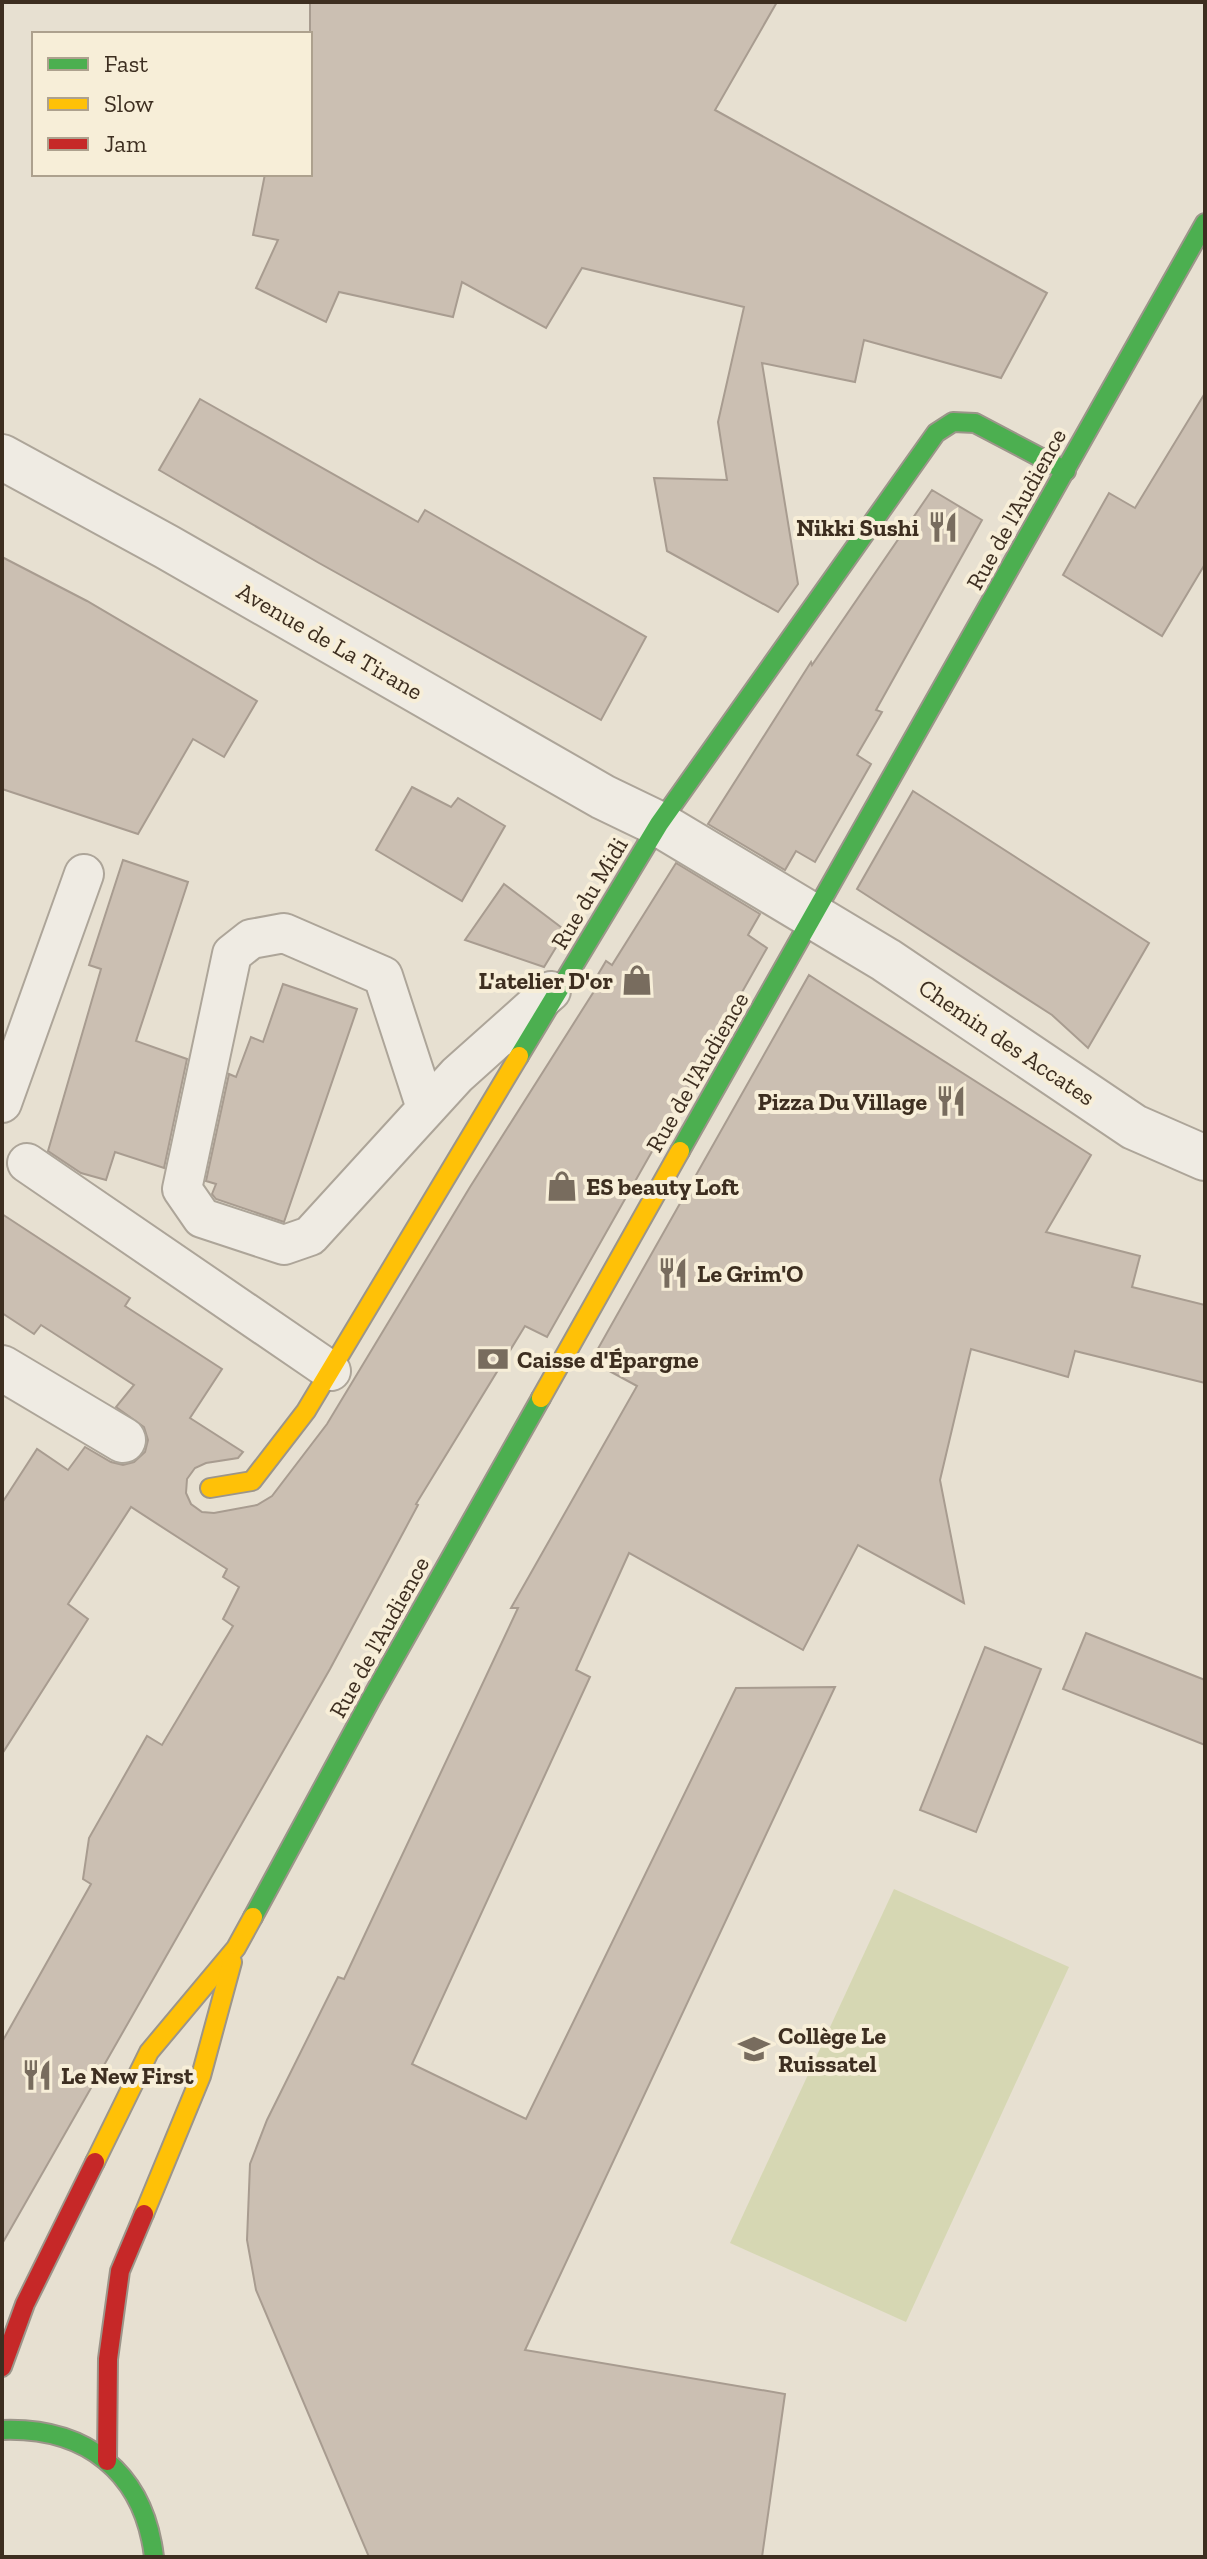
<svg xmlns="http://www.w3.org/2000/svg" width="1207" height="2559" font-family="'Zilla Slab',serif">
<rect width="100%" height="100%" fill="#e7e0d1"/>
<polygon fill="#d6d7b3" points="894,1889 1069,1967 906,2322 730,2243"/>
<g fill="#cbbfb2" stroke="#a89c90" stroke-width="2">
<polygon points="310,2 777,2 715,110 1047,293 1001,378 864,340 855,382 762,363 798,584 778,612 667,551 654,478 727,480 718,422 744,307 582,268 546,328 462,282 453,317 339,292 326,322 256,288 278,240 253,235 265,174 310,174"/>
<polygon points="1205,393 1205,564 1162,636 1063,575 1109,493 1135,508"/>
<polygon points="200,399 418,522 425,510 646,637 601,720 319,563 159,470"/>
<polygon points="932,490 982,520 876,710 882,712 857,755 871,764 815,862 796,851 785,870 708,824 811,662 812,665"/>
<polygon points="2,557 87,601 257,701 224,757 193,739 138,834 2,789"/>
<polygon points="412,787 451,807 458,798 505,826 462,901 376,850"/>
<polygon points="913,791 1149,943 1088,1048 1052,1015 857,889"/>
<polygon points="123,860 188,882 136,1041 187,1059 164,1168 115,1152 106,1180 81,1173 48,1151 101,969 89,965"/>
<polygon points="676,863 760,914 748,935 767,948 547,1337 525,1326 416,1504 418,1505 330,1669 2,2244 2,2042 91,1884 83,1879 89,1838 147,1736 162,1745 233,1626 223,1619 239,1587 223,1577 227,1569 131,1507 68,1604 88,1619 2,1754 2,1503 37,1449 68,1470 85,1447 111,1462 123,1465 134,1462 145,1452 148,1440 144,1427 116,1407 134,1385 41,1325 34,1334 2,1313 2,1214 130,1298 125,1306 222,1369 190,1418 243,1452 238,1458 206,1463 195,1468 187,1479 186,1493 191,1504 202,1512 214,1513 257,1505 272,1496 327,1424 470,1187 598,985 593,983 606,961 612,965"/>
<polygon points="504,884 566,931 544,967 465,940"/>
<polygon points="809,975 1091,1155 1046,1232 1140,1256 1132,1287 1205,1305 1205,1383 1075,1351 1068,1377 971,1349 940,1480 964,1603 858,1545 803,1650 629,1553 576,1670 590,1677 412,2064 526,2119 736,1688 835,1687 525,2350 785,2394 762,2557 369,2557 256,2290 247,2240 250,2164 267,2120 338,1977 344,1979 518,1608 511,1608 637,1386 591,1361"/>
<polygon points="283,984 357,1009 284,1222 216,1199 212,1194 216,1184 206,1181 229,1074 236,1077 251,1037 263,1042"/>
<polygon points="1086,1633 1205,1680 1205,1745 1063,1689"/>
<polygon points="985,1647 1041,1669 976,1832 920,1810"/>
</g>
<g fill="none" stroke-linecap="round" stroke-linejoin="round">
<defs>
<g id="lane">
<polyline points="2,1103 84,874"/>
<polyline points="426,1108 383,976 284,933 251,939 232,954 182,1189 202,1218 284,1245 310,1236 457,1075 551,991"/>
<polyline points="27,1163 331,1371"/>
</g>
<g id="street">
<polyline points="2,457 167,547 603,797 659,824 886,960 1134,1127 1205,1158"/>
<polyline points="2,1368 123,1440"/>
</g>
<g id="fast">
<polyline points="519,1056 659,824 936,433 953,422 975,423 1066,471"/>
<polyline points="680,1151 1205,223"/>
<polyline points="253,1917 371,1699 541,1398"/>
<path d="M2,2430C86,2427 144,2472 154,2557"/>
</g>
<g id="slow">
<polyline points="541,1398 680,1151"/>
<polyline points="210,1488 252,1481 306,1411 519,1056"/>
<polyline points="95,2162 149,2052 236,1948 253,1917"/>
<polyline points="144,2214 201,2076 232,1962"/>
</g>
<g id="jam">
<polyline points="2,2367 25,2304 95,2162"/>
<polyline points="107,2461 108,2359 120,2271 144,2214"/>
</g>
</defs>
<use href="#lane" stroke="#ada599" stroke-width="42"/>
<use href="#street" stroke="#ada599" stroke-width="48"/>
<use href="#fast" stroke="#9c958a" stroke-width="22"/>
<use href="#slow" stroke="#9c958a" stroke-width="22"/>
<use href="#jam" stroke="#9c958a" stroke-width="22"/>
<use href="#lane" stroke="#efebe3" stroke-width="38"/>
<use href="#street" stroke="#efebe3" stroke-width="44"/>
<use href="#fast" stroke="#4caf50" stroke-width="18"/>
<use href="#slow" stroke="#ffc107" stroke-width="18"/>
<use href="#jam" stroke="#c62828" stroke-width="18"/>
</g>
<defs>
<symbol id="restaurant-bare" viewBox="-9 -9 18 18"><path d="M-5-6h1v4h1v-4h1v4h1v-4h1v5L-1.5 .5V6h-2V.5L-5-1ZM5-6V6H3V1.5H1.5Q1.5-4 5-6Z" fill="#786c5e" stroke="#f7eed8" stroke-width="2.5" paint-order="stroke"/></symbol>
<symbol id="shop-bare" viewBox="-9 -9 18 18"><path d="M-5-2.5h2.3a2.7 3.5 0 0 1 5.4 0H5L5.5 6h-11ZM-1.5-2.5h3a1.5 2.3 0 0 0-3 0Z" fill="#786c5e" stroke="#f7eed8" stroke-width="2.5" paint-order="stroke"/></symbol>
<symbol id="bank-bare" viewBox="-9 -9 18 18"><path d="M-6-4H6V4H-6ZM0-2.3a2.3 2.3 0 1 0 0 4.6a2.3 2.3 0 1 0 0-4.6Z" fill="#786c5e" stroke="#f7eed8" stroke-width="2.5" paint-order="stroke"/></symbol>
<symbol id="school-bare" viewBox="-9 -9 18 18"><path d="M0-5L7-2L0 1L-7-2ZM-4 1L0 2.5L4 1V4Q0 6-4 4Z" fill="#786c5e" stroke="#f7eed8" stroke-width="2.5" paint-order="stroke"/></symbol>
</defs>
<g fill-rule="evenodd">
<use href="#restaurant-bare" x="921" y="505" width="44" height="44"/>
<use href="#shop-bare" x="615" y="958" width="44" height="44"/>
<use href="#restaurant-bare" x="929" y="1079" width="44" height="44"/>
<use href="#shop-bare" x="540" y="1164" width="44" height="44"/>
<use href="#restaurant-bare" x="651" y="1251" width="44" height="44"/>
<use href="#bank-bare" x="471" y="1337" width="44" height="44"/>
<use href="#school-bare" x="732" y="2027" width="44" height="44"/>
<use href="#restaurant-bare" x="15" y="2053" width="44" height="44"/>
</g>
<g text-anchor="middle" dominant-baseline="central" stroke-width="8" stroke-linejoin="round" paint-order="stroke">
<g font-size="24" fill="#3d2e20" stroke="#f7eed8">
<text transform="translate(1016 509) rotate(-61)">Rue de l'Audience</text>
<text transform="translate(330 641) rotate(30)">Avenue de La Tirane</text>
<text transform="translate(589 893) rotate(-59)">Rue du Midi</text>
<text transform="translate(1007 1042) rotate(34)">Chemin des Accates</text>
<text transform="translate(697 1072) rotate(-60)">Rue de l'Audience</text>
<text transform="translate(379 1637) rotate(-61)">Rue de l'Audience</text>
</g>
<g font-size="24" font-weight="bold" fill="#3d2e20" stroke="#f7eed8" text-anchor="start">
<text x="919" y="527" text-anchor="end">Nikki Sushi</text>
<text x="613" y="980" text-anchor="end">L'atelier D'or</text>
<text x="927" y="1101" text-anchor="end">Pizza Du Village</text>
<text x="586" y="1186">ES beauty Loft</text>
<text x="697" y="1273">Le Grim'O</text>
<text x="517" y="1359">Caisse d'Épargne</text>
<text x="778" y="2035">Collège Le<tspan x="778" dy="28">Ruissatel</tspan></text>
<text x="61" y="2075">Le New First</text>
</g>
</g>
<rect width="1207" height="2559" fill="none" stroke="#3d2e20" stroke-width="8"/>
<rect x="32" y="32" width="280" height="144" fill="#f7eed8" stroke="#ada18e" stroke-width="2"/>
<rect x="48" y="58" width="40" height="12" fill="#4caf50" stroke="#ada18e" stroke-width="2"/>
<text x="104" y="72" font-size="24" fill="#3d2e20">Fast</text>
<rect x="48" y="98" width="40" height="12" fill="#ffc107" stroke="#ada18e" stroke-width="2"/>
<text x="104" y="112" font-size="24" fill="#3d2e20">Slow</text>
<rect x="48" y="138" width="40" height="12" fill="#c62828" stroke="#ada18e" stroke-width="2"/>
<text x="104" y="152" font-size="24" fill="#3d2e20">Jam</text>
</svg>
